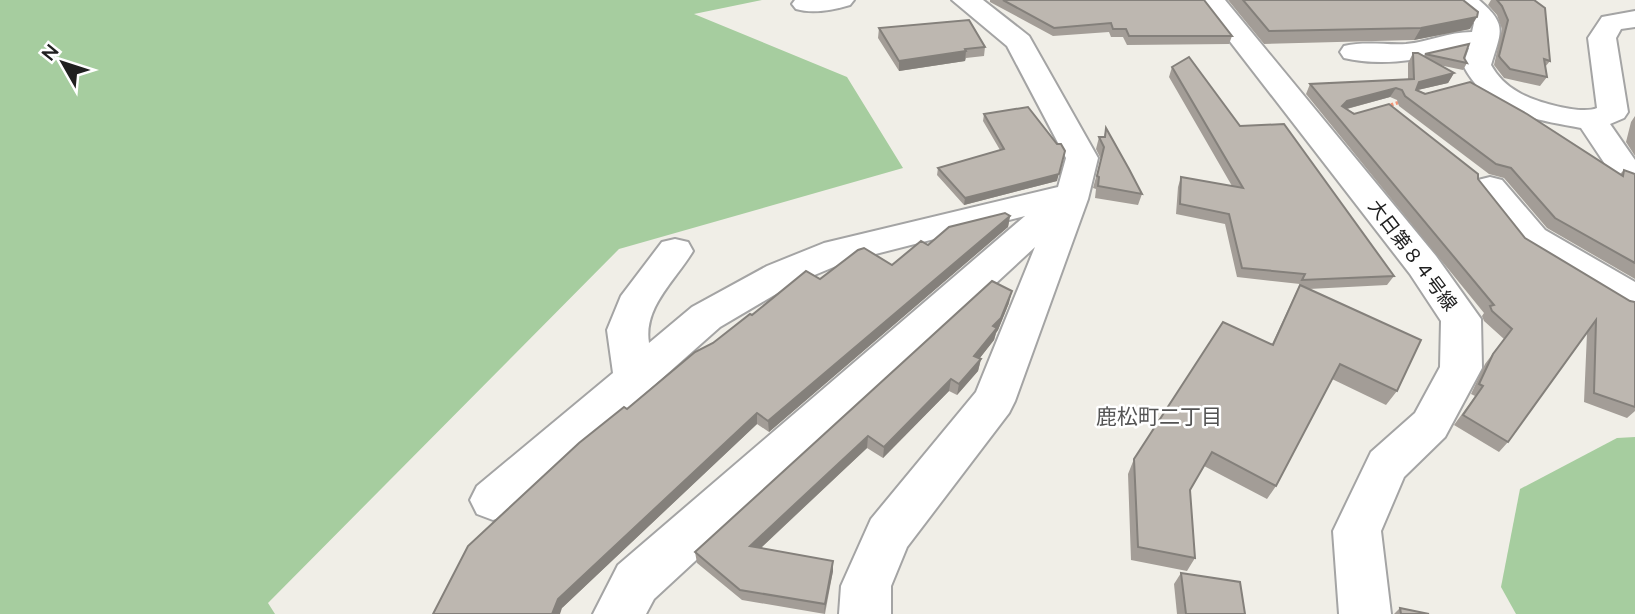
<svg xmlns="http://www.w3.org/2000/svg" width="1635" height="614" font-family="Mulish,'Noto Sans JP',sans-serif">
<rect width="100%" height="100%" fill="#f0eee7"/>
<g fill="#a6cd9f">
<polygon points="0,0 762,0 694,14 847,77 903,168 619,249 268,603 275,614 0,614"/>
<polygon points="1635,437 1635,614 1516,614 1501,587 1520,489 1617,438"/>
</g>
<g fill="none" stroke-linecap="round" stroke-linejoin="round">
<defs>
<g id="minor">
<path d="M795,0H854L850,5C833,10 813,14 796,9L792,4Z"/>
<path d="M952,0H983L1029,36L1098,158L1088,199L1015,401L1009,413L907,547L891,586V614H839L841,586L871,519L976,392L1035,247L654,599L646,614H593L618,565L1025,216L848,261L793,284L720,327L509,514L493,520L477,514L470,500L477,486L613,373L607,330L621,296L662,242L675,239L688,242L693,251C676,280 643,307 649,343L692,307L767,266L824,243L1058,187L1066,158L1007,46Z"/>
<path d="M1446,0H1479C1508,25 1501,31 1491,65C1497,76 1507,86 1518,92C1534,102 1581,115 1597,108L1588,38L1602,17L1635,11V27L1621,29L1616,38L1628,112L1624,118L1610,124L1635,160V185L1613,176L1581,128C1532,119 1488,113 1463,65L1469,48C1448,48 1430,58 1410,60C1390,63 1364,63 1344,58L1340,52L1344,46C1364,41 1385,45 1406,44C1429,42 1448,32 1472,32L1474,23Z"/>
<polygon points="1490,177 1502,180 1545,230 1635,282 1635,313 1622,309 1519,246 1473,187 1478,180"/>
</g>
<polygon id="tertiary" points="1198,0 1225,0 1436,256 1481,319 1482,368 1445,437 1404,477 1381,531 1391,614 1339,614 1333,531 1371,452 1415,413 1440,367 1441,321 1410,274"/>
</defs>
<use href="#minor" stroke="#a4a4a4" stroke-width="4"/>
<use href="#tertiary" stroke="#a4a4a4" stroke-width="4"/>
<polyline stroke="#f29577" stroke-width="3.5" stroke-dasharray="2.5 2.5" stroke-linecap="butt" points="1391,105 1403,101"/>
<use href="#minor" fill="#fff" fill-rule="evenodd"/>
<use href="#tertiary" fill="#fff" fill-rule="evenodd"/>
</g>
<g fill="#a39d97">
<polygon points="990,0 1204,0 1232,36 1229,44 1127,45 1123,37 1111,37 1109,32 1053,36 990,2"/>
<polygon points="1228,0 1463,0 1470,29 1414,40 1264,44"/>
<polygon points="1491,0 1534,0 1550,61 1545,67 1547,77 1540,86 1504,78 1494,65 1502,29 1497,15 1488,5"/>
<polygon points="879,28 985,47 984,56 966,58 965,61 899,71 878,38"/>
<polygon points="1413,53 1424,56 1425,54 1464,58 1467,63 1463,70 1439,65 1454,73 1448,83 1418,90 1620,174 1624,170 1635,174 1635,279 1547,228 1504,178 1489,174 1399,106 1397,100 1390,97 1347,109 1478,179 1525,238 1630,301 1635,302 1635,411 1627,418 1584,402 1587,333 1508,442 1499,452 1454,425 1475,396 1471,394 1485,364 1504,339 1484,321 1482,316 1484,313 1306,94 1310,84 1408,79 1408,63"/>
<polygon points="1172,67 1240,126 1394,276 1387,285 1309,289 1397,391 1386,405 1332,379 1276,486 1267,499 1204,466 1190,490 1195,558 1187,571 1131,560 1128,474 1134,459 1272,344 1300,284 1237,277 1225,224 1176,214 1178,187 1181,177 1232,186 1169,77"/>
<polygon points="984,114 1057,181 964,205 937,175 938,168 1000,150 983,121"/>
<polygon points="1635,116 1635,156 1626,142 1631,122"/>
<polygon points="1106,128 1142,194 1138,205 1095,198 1096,189 1093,188 1101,159 1096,149 1099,137 1104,137"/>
<polygon points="1010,216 1008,227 769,432 757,424 562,608 627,409 713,343 752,315 820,279 892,265 928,245"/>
<polygon points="1009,303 998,330 996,333 994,340 979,359 981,359 978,371 957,395 949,391 883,458 867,448 761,548 833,571 825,614 742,600 697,563 695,552"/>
<polygon points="1181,573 1245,614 1177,614 1174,584"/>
<polygon points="1400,608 1429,614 1394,614"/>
</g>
<g fill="#84807b">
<polygon points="1477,17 1470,29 1414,40 1421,28"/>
<polygon points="966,51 965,61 899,71 899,61"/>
<polygon points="1454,73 1448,83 1413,91 1419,82"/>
<polygon points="1396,88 1390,97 1342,110 1342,106 1347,101"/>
<polygon points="1065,151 1057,181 964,205 965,198"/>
<polygon points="1010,216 1008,227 769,432 768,421"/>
<polygon points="1012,291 1009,303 998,330 996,333 994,340 972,368 974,356 993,326"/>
<polygon points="981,359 978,371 957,395 959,384"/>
<polygon points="951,379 949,391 883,458 884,447"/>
<polygon points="757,413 757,424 562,608 560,614 552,614 558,599"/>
<polygon points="868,436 867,448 751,557 750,546"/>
<polygon points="833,561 833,571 824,614 825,604"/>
</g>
<g fill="#bdb7b0" stroke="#84807b" stroke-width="2">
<polygon points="1003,0 1204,0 1232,36 1129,36 1126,29 1113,29 1111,23 1054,28"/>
<polygon points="1243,0 1463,0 1478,12 1477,17 1421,28 1269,31"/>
<polygon points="1497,0 1534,0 1545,8 1550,61 1544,59 1547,77 1510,69 1501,59 1499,56 1508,20 1502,6"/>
<polygon points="969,20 985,47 965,49 966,51 899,61 879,28"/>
<polygon points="1469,44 1464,58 1467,63 1425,54"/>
<polygon points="1413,53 1418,53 1454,73 1419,82 1416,90 1425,94 1470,82 1527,114 1623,176 1624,170 1635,174 1635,263 1555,218 1511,168 1496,164 1405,96 1402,90 1396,88 1347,101 1342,106 1354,114 1389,104 1478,174 1478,179 1525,238 1630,301 1635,302 1635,407 1594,393 1596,320 1508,442 1463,415 1483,386 1479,384 1493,354 1512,329 1492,311 1490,306 1494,305 1310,84 1414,79"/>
<polygon points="1189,57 1240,126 1284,124 1394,276 1302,280 1305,274 1242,268 1229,214 1180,204 1181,177 1243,188 1172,67"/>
<polygon points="1028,107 1057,144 1061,144 1065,151 1059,174 965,198 938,168 1004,149 984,114"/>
<polygon points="1106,128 1129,169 1142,194 1098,186 1099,177 1097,176 1104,147 1099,137 1105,137"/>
<polygon points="1005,213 1010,216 768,421 757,413 558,599 552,614 433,614 468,546 579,443 624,407 627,409 695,352 713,343 750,314 752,315 806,271 820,279 858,250 864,248 892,265 921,241 928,245 949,227"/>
<polygon points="992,281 1012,291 1001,318 993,326 997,328 974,356 981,359 959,384 951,379 884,447 868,436 750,546 833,561 825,604 740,590 695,552"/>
<polygon points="1300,285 1421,340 1397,391 1340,364 1276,486 1212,452 1190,490 1195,558 1138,547 1134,459 1223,322 1273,345"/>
<polygon points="1181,573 1240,582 1245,614 1186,614"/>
<polygon points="1400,608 1429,614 1401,614"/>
</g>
<g text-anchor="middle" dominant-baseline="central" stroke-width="5" stroke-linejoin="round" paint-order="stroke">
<g font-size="19" fill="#202020" stroke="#fff">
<text transform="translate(1413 255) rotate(53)">大日第８４号線</text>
</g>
<g font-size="21" fill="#535353" stroke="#fff">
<text x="1159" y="416">鹿松町二丁目</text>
</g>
</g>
<g transform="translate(63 63) rotate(309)" stroke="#ffffff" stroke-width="5" paint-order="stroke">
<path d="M0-5L12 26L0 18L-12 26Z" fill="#202020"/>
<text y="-10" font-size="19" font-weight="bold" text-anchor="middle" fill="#202020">N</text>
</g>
</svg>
